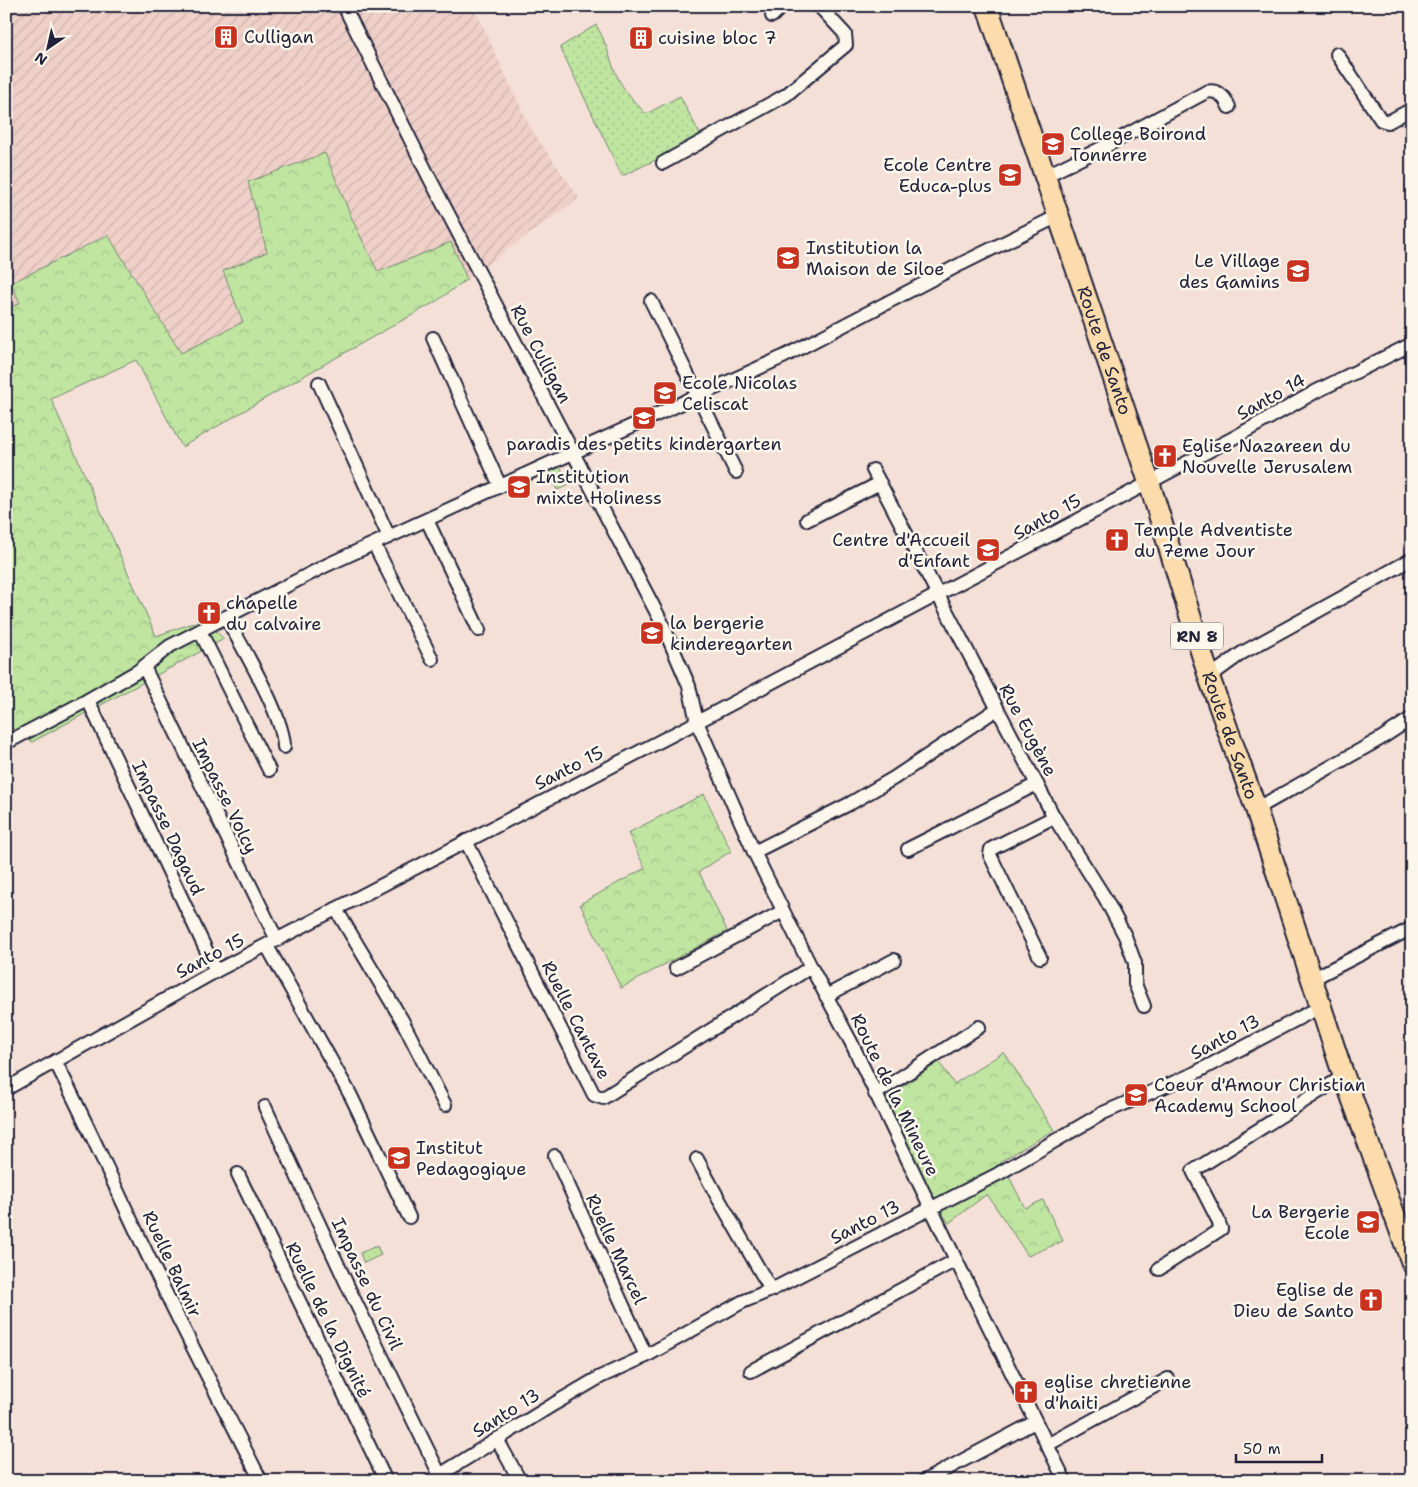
<svg xmlns="http://www.w3.org/2000/svg" width="1418" height="1487" font-family="'Shantell Sans',sans-serif">
<defs>
<pattern id="industrial-furrows" width="10" height="10" patternUnits="userSpaceOnUse" patternTransform="scale(1.25)"><rect width="10" height="10" fill="#efd0c8"/><path d="M-1 1l2-2M0 10L10 0M9 11l2-2" fill="none" stroke="#cdb2ad"/></pattern>
<pattern id="grass-dots" width="8" height="8" patternUnits="userSpaceOnUse" patternTransform="scale(1.25)"><rect width="8" height="8" fill="#bfe5a0"/><path d="M2 2h.1M6 6h.1" fill="none" stroke="#a4c48b" stroke-width="1.8" stroke-linecap="round"/></pattern>
<pattern id="forest-crowns" width="20" height="18" patternUnits="userSpaceOnUse" patternTransform="scale(1.25)"><rect width="20" height="18" fill="#bfe5a0"/><path d="M2 6a3 3 0 1 1 6 0M12 15a3 3 0 1 1 6 0" fill="none" stroke="#a4c48b"/></pattern>
</defs>
<rect width="100%" height="100%" fill="#f4e0d7"/>
<filter id="ink" filterUnits="userSpaceOnUse"><feTurbulence type="fractalNoise" baseFrequency=".02" numOctaves="2"/><feDisplacementMap in="SourceGraphic" scale="10" xChannelSelector="R" yChannelSelector="G"/><feConvolveMatrix kernelMatrix="1 2 1 2 8 2 1 2 1" color-interpolation-filters="sRGB"/></filter>
<g filter="url(#ink)">
<polygon fill="url(#industrial-furrows)" points="6,6 473,6 531,129 579,198 467,279 451,243 378,273 353,221 325,153 267,252 223,271 243,322 181,353 108,235 11,283 20,303 6,310"/>
<g fill="url(#grass-dots)" stroke="#70846e">
<path d="M596,25C609,45 611,71 625,90C631,99 639,106 646,114L680,96L702,138L622,176L560,47Z"/>
<polygon points="560,466 569,485 557,490 547,472"/>
<polygon points="377,1246 381,1255 364,1263 360,1253"/>
</g>
<g fill="url(#forest-crowns)" stroke="#70846e">
<polygon points="325,153 353,221 378,272 451,242 467,279 437,301 307,374 182,447 136,360 51,399 156,636 204,619 224,639 32,742 6,724 6,310 20,303 11,283 108,235 181,353 243,322 223,271 267,252 248,182"/>
<polygon points="704,794 731,851 699,872 727,931 621,988 580,904 645,868 628,833"/>
<polygon points="1004,1052 1054,1130 1001,1161 1025,1208 1043,1200 1063,1241 1028,1256 987,1194 949,1223 933,1200 885,1098 939,1062 954,1084"/>
</g>
<g fill="none" stroke-linecap="round" stroke-linejoin="round">
<defs>
<g id="minor">
<polyline points="344,6 429,177 662,623 689,686 697,722 754,852 811,967 851,1042 956,1260 1065,1481"/>
<polyline points="772,16 782,6"/>
<polyline points="1337,54 1381,120 1388,122 1412,109"/>
<polyline points="663,163 786,95 846,45 845,34 819,6"/>
<path d="M1045,176L1108,145L1206,92C1217,89 1225,97 1229,107"/>
<polyline points="651,301 736,472"/>
<polyline points="433,338 500,486"/>
<polyline points="319,383 389,537"/>
<polyline points="873,470 1054,817 1105,898 1125,936 1135,963 1135,984 1144,1006"/>
<polyline points="427,520 479,630"/>
<polyline points="807,520 880,483"/>
<polyline points="374,544 432,659"/>
<path d="M226,617C242,647 284,716 284,747"/>
<polyline points="200,631 269,770"/>
<polyline points="144,667 277,940"/>
<polyline points="1209,677 1242,653 1412,559"/>
<polyline points="88,700 216,971"/>
<polyline points="6,743 88,700 138,671 170,646 327,565 785,356 961,264 1058,216"/>
<polyline points="1256,809 1380,739 1412,718"/>
<polyline points="466,841 594,1095 603,1098 811,967"/>
<polyline points="908,849 1037,784"/>
<polyline points="754,852 851,803 894,778 997,709"/>
<polyline points="336,909 402,1020 445,1105"/>
<polyline points="267,946 351,1096 409,1217"/>
<polyline points="1040,957 990,855 991,849 1054,817"/>
<polyline points="676,968 783,911"/>
<polyline points="1312,979 1412,928"/>
<polyline points="826,996 894,960"/>
<path d="M55,1061C89,1126 118,1194 150,1260C185,1335 224,1407 261,1481"/>
<polyline points="6,1089 216,971 697,722 1237,436 1315,392 1412,344"/>
<polyline points="875,1094 979,1027"/>
<polyline points="265,1107 351,1293 440,1475"/>
<polyline points="555,1156 646,1356"/>
<polyline points="697,1159 717,1196 771,1290"/>
<polyline points="238,1174 386,1481"/>
<polyline points="1159,1269 1221,1229 1218,1220 1193,1171 1344,1076"/>
<polyline points="751,1371 956,1260"/>
<polyline points="497,1439 520,1481"/>
<polyline points="1047,1445 1168,1379"/>
<polyline points="430,1481 554,1404 600,1377 646,1356 742,1302 771,1290 998,1174 1103,1113 1191,1075 1322,1006"/>
<polyline points="924,1481 1035,1422"/>
</g>
<g id="primary">
<path id="s1" d="M987,6L1149,482L1209,677L1256,809L1340,1065L1412,1263"/>
</g>
</defs>
<use href="#minor" stroke="#22223b" stroke-width="16"/>
<use href="#primary" stroke="#22223b" stroke-width="24"/>
<use href="#minor" stroke="#fbf7ec" stroke-width="12"/>
<use href="#primary" stroke="#fcdcac" stroke-width="20"/>
</g>
</g>
<defs>
<symbol id="building-square" viewBox="-11 -11 22 22"><rect x="-9" y="-9" width="18" height="18" rx="4" fill="#c8321e" stroke="#fbf7ec"/><path d="M-4-6H4V6H1V3H-1V6H-4ZM-2.5-4.3h1.7v1.8h-1.7ZM.8-4.3h1.7v1.8H.8ZM-2.5-1h1.7V.8h-1.7ZM.8-1h1.7V.8H.8Z" fill="#fff"/></symbol>
<symbol id="school-square" viewBox="-11 -11 22 22"><rect x="-9" y="-9" width="18" height="18" rx="4" fill="#c8321e" stroke="#fbf7ec"/><path d="M0-5L7-2L0 1L-7-2ZM-4 1L0 2.5L4 1V4Q0 6-4 4Z" fill="#fff"/></symbol>
<symbol id="church-square" viewBox="-11 -11 22 22"><rect x="-9" y="-9" width="18" height="18" rx="4" fill="#c8321e" stroke="#fbf7ec"/><path d="M-1.2-6h2.4v3.5h3.3v2.4h-3.3V6h-2.4V-.1h-3.3v-2.4h3.3Z" fill="#fff"/></symbol>
</defs>
<g fill-rule="evenodd">
<use href="#building-square" x="212" y="23" width="28" height="28"/>
<use href="#building-square" x="627" y="24" width="28" height="28"/>
<use href="#school-square" x="1039" y="130" width="28" height="28"/>
<use href="#school-square" x="996" y="161" width="28" height="28"/>
<use href="#school-square" x="774" y="244" width="28" height="28"/>
<use href="#school-square" x="1284" y="257" width="28" height="28"/>
<use href="#school-square" x="651" y="379" width="28" height="28"/>
<use href="#school-square" x="630" y="404" width="28" height="28"/>
<use href="#church-square" x="1151" y="442" width="28" height="28"/>
<use href="#school-square" x="505" y="473" width="28" height="28"/>
<use href="#church-square" x="1103" y="526" width="28" height="28"/>
<use href="#school-square" x="974" y="536" width="28" height="28"/>
<use href="#church-square" x="195" y="599" width="28" height="28"/>
<use href="#school-square" x="638" y="619" width="28" height="28"/>
<use href="#school-square" x="1122" y="1081" width="28" height="28"/>
<use href="#school-square" x="385" y="1144" width="28" height="28"/>
<use href="#school-square" x="1354" y="1208" width="28" height="28"/>
<use href="#church-square" x="1357" y="1286" width="28" height="28"/>
<use href="#church-square" x="1012" y="1378" width="28" height="28"/>
</g>
<g text-anchor="middle" dominant-baseline="central" stroke-width="5" stroke-linejoin="round" paint-order="stroke">
<rect fill="#fbf7ec" stroke="#636270" stroke-width="1" x="1171" y="622.5" width="52" height="27" rx="4"/>
<g font-size="16" font-weight="bold" fill="#22223b">
<text x="1197" y="636">RN 8</text>
</g>
<g font-size="18" fill="#22223b" stroke="#fbf7ec" text-anchor="start">
<text x="244" y="37">Culligan</text>
<text x="658" y="38">cuisine bloc 7</text>
<text x="1070" y="134">College Boirond<tspan x="1070" dy="21">Tonnerre</tspan></text>
<text x="992" y="165" text-anchor="end">Ecole Centre<tspan x="992" dy="21">Educa-plus</tspan></text>
<text x="806" y="248">Institution la<tspan x="806" dy="21">Maison de Siloe</tspan></text>
<text x="1280" y="261" text-anchor="end">Le Village<tspan x="1280" dy="21">des Gamins</tspan></text>
<text x="682" y="383">Ecole Nicolas<tspan x="682" dy="21">Celiscat</tspan></text>
<text x="644" y="444" text-anchor="middle">paradis des petits kindergarten</text>
<text x="1182" y="446">Eglise Nazareen du<tspan x="1182" dy="21">Nouvelle Jerusalem</tspan></text>
<text x="536" y="477">Institution<tspan x="536" dy="21">mixte Holiness</tspan></text>
<text x="1134" y="530">Temple Adventiste<tspan x="1134" dy="21">du 7eme Jour</tspan></text>
<text x="970" y="540" text-anchor="end">Centre d'Accueil<tspan x="970" dy="21">d'Enfant</tspan></text>
<text x="226" y="603">chapelle<tspan x="226" dy="21">du calvaire</tspan></text>
<text x="670" y="623">la bergerie<tspan x="670" dy="21">kinderegarten</tspan></text>
<text x="1154" y="1085">Coeur d'Amour Christian<tspan x="1154" dy="21">Academy School</tspan></text>
<text x="416" y="1148">Institut<tspan x="416" dy="21">Pedagogique</tspan></text>
<text x="1350" y="1212" text-anchor="end">La Bergerie<tspan x="1350" dy="21">Ecole</tspan></text>
<text x="1354" y="1290" text-anchor="end">Eglise de<tspan x="1354" dy="21">Dieu de Santo</tspan></text>
<text x="1044" y="1382">eglise chretienne<tspan x="1044" dy="21">d'haiti</tspan></text>
</g>
<g font-size="18" fill="#22223b" stroke="#fbf7ec">
<text stroke="none"><textPath href="#s1" startOffset="364">Route de Santo</textPath></text>
<text transform="translate(541 354) rotate(62)">Rue Culligan</text>
<text transform="translate(1271 397) rotate(-29)">Santo 14</text>
<text transform="translate(1047 517) rotate(-29)">Santo 15</text>
<text transform="translate(1028 730) rotate(62)">Rue Eugène</text>
<text stroke="none"><textPath href="#s1" startOffset="769">Route de Santo</textPath></text>
<text transform="translate(569 768) rotate(-27)">Santo 15</text>
<text transform="translate(225 796) rotate(64)">Impasse Volcy</text>
<text transform="translate(168 828) rotate(65)">Impasse Dagaud</text>
<text transform="translate(210 956) rotate(-28)">Santo 15</text>
<text transform="translate(576 1020) rotate(63)">Ruelle Cantave</text>
<text transform="translate(1225 1037) rotate(-28)">Santo 13</text>
<text transform="translate(895 1095) rotate(64)">Route de la Mineure</text>
<text transform="translate(865 1222) rotate(-27)">Santo 13</text>
<text transform="translate(616 1249) rotate(65)">Ruelle Marcel</text>
<text transform="translate(172 1264) rotate(65)">Ruelle Balmir</text>
<text transform="translate(367 1284) rotate(65)">Impasse du Civil</text>
<text transform="translate(328 1320) rotate(64)">Ruelle de la Dignité</text>
<text transform="translate(506 1413) rotate(-32)">Santo 13</text>
</g>
</g>
<rect width="1418" height="1487" fill="none" stroke="#fbf7ec" stroke-width="25"/>
<rect x="12" y="12" width="1393" height="1462" fill="none" stroke="#22223b" stroke-width="2" filter="url(#ink)"/>
<g transform="translate(48 48) rotate(214)" stroke="#fbf7ec" stroke-width="4" paint-order="stroke">
<path d="M0-4L9 19L0 12L-9 19Z" fill="#22223b"/>
<text y="-8" font-size="14" font-weight="bold" text-anchor="middle" fill="#22223b">N</text>
</g>
<path d="M1236 1454v8h86v-8" fill="none" stroke="#22223b" stroke-width="2.5"/>
<text x="1243" y="1454" font-size="15" fill="#22223b" stroke="#fbf7ec" stroke-width="4" paint-order="stroke">50 m</text>
</svg>
